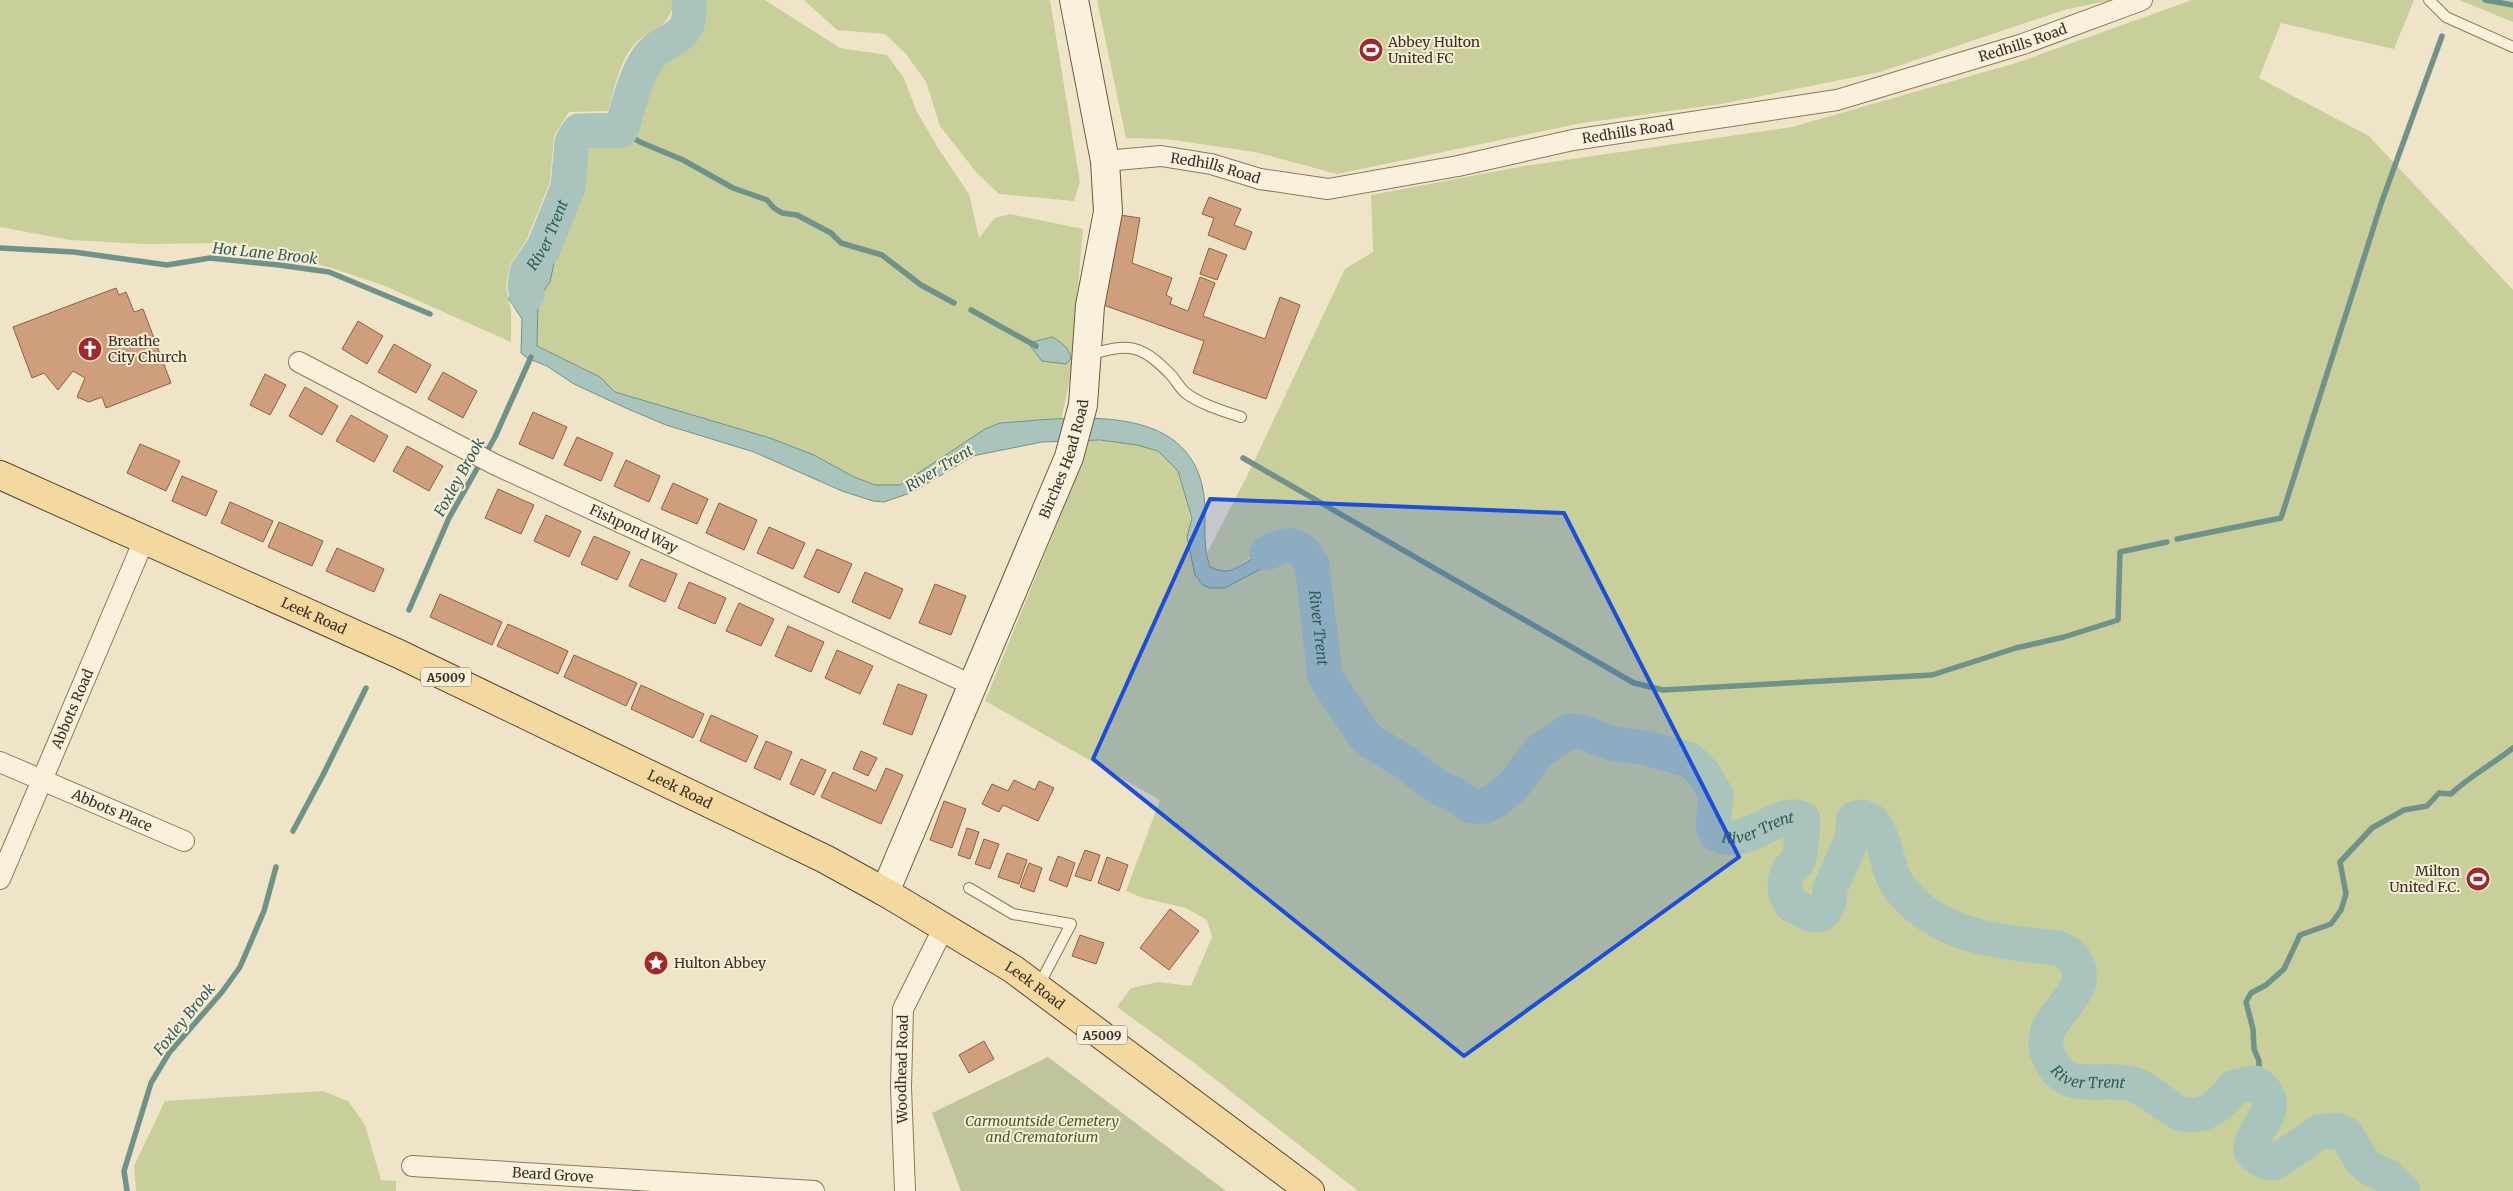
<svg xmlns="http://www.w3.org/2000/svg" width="2513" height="1191" font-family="Merriweather,serif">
<rect width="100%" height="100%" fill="#f0e4c8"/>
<g fill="#c9cf9b">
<path d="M0,0H765L840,48L887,55L904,78L916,110L938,148L969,194L979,238L995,218L1010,214L1083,229L1070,379L1061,420L1000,423L985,429L900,485H875L854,477L814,455L615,392L600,377L537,346L538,299L550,282L555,258L567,235L580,178L583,151L600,145L609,147L633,128L650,81L664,62L682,50L706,9L672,10C663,32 646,30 633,46C618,65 615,89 608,111L569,112L554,136L550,182L527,239L510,265L506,287L511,311V342L385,286L332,268L234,243L144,244L70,240L0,227Z"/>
<polygon points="804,0 1050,0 1080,182 1074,201 999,194 976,172 940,126 926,82 906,54 885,34 837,30"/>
<polygon points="1097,0 2111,0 2064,10 1880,72 1721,104 1582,123 1337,174 1255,152 1166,139 1126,138"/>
<path d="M2192,0H2414L2394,49L2281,23L2259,78L2369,136L2513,290V1191H1358L1193,1062L1117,1007L1131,988L1158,982L1191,986L1212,937L1207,920L1186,908L1143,898L1126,891L1160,800L985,701L1065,505L1083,441C1114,440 1160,440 1178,470C1181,476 1183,486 1185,492C1190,511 1194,518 1187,537L1225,588L1287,555L1297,557L1304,566L1316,548L1312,542L1304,538C1289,542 1272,545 1259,552C1239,561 1236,578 1210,567L1206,555L1248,474L1345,269L1373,252L1371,195L1524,166L1792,127L2016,63Z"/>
<polygon points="2459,0 2513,0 2513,22"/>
<polygon points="323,1091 348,1101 365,1125 381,1180 396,1181 396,1191 136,1191 134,1166 165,1101"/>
</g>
<polygon fill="#bfc49a" points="1048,1057 1226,1191 961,1191 932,1113"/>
<g fill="#a9c4bc" stroke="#6f938a">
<path d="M534,250L555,258L550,282L538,299L537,346L600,377L615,392L770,438L814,455L854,477L875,485H900L985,429L1000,423C1065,419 1182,399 1202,485C1209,512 1200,541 1210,567C1219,571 1228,573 1236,568C1258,558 1294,515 1316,548L1303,566L1297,557L1287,555L1225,588H1210L1203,585L1195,575L1187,537L1192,518L1178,471L1158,451L1137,445L1100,440L1042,442L987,453L973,456L913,492L884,502L873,501L842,491L754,452L666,425L628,409L574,384L547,366L527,358L521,353L522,319L509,299L512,284Z"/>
<path d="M1052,337C1061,342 1070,348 1071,359L1066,364L1042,361L1028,343Z"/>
</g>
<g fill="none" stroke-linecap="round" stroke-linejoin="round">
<g stroke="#6f938a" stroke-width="5.5">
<polyline points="2485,0 2513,5"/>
<polyline points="621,130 640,142 683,160 733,188 767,200 774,208 782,213 797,215 831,233 841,243 882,255 921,285 954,303"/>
<polyline points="0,248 74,252 167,265 210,258 279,265 329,272 430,314"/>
<polyline points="971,310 1036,346"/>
<polyline points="1243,458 1634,683 1663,690 1932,675 2016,648 2064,637 2118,620 2120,552 2167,542"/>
<polyline points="2177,539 2281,518 2382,201 2442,36"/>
<polyline points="409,610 449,518 495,437 531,357"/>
<polyline points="293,831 323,775 366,688"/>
<path d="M2255,1083L2259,1073V1061L2254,1049L2253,1029L2246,1002L2251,993L2266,985L2284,969L2300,935L2331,924L2341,910L2346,894L2340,862L2372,828L2404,810L2427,806L2439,793L2451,794C2470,776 2493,764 2513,748"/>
<polyline points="127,1191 124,1171 151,1083 169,1053 222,992 240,967 264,911 276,867"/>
</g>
<g stroke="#a9c4bc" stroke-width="35">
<path id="s1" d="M527,295L525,286L527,272L544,247L568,187L572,142L579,131L621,130C629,106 633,82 646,61C662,34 694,46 689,0"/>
<path id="s2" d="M1267,553C1288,541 1301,543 1312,565L1325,677L1367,739L1406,763L1440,789L1453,793L1471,806H1484L1495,801L1513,786L1539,751L1569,731L1582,732L1611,743L1646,748L1690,760L1704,774L1716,795L1713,825L1716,834C1752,849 1777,807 1803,819L1801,847L1798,861L1789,870L1785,881L1786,894L1792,905L1813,915H1819L1825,910L1829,902L1830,889L1852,839L1854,819C1880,806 1886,859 1892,874C1895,881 1899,888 1904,893C1943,939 2003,942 2058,948C2068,952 2073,955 2077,965C2088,990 2058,1008 2049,1028C2045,1037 2045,1048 2049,1057C2067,1097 2099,1075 2132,1084C2151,1089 2173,1115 2188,1115C2209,1116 2223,1102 2234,1087L2255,1083C2290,1107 2250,1127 2251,1151C2258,1159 2265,1164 2276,1162L2319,1132L2337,1130L2346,1134L2362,1161L2371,1169L2387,1176L2403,1191"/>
</g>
</g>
<g fill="#cf9f7d" stroke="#8d5f41">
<polygon points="1209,197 1241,209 1234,225 1252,232 1245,250 1208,235 1214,218 1202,214"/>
<polygon points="1120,215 1140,218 1132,263 1172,278 1166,295 1172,298 1170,304 1188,311 1200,277 1215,283 1203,316 1265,339 1280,297 1300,305 1266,399 1193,373 1204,341 1098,303"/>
<polygon points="1209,248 1227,255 1217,280 1200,274"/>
<polygon points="116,288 119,295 126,292 134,312 143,309 171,383 106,408 102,397 89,402 77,397 85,378 73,371 58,390 44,373 32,378 13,327"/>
<polygon points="358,321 383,336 367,364 342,349"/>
<polygon points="394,344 431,365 416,393 378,372"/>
<polygon points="443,372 477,391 463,418 428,399"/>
<polygon points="265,374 286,385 270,415 250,405"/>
<polygon points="305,387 338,406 322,435 289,416"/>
<polygon points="533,412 567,427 553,459 519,444"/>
<polygon points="351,415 388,436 374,462 336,441"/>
<polygon points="577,437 613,453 601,481 564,465"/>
<polygon points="140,444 180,461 166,491 127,473"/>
<polygon points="407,446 443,466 429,491 393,471"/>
<polygon points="626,460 660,476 649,502 614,486"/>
<polygon points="182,476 217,491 206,516 172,501"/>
<polygon points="673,483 708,499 697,524 661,509"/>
<polygon points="498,489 534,505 521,534 485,518"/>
<polygon points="230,502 273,521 263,542 221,523"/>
<polygon points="719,503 757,520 744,550 706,533"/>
<polygon points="546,515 581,531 569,557 534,541"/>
<polygon points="279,522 323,541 312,566 268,547"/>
<polygon points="769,527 805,543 793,569 757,553"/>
<polygon points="594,536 630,552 617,580 581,564"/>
<polygon points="337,548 384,569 374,592 326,571"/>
<polygon points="817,549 852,564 839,593 804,577"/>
<polygon points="641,559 677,574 665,602 629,586"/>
<polygon points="865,572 903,589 890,619 852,602"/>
<polygon points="689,582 726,598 715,624 678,608"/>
<polygon points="935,584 966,596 951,635 919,623"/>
<polygon points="440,594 502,622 492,645 430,617"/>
<polygon points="739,603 774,619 761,646 726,631"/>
<polygon points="508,624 568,651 558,674 497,646"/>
<polygon points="788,626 824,642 811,672 775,656"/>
<polygon points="837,650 873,666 860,694 825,678"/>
<polygon points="574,655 637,683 626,706 564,677"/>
<polygon points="898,684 927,695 912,735 883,724"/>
<polygon points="641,685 704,714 693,738 631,709"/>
<polygon points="711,715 758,736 746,762 700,741"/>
<polygon points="766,741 792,752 780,780 754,768"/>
<polygon points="861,751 877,758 868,776 853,769"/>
<polygon points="801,759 826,770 814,795 790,784"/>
<polygon points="886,768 903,775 881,824 821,797 833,772 876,791"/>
<polygon points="1014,780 1035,790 1039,781 1054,788 1038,821 1003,805 999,812 982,804 992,784 1008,791"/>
<polygon points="944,801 966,809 952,848 930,840"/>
<polygon points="967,828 979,832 970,859 958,855"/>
<polygon points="984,839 999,844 990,869 975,864"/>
<polygon points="1085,850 1100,855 1091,881 1075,876"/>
<polygon points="1007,853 1027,860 1019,884 998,877"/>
<polygon points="1058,856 1075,863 1067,887 1049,880"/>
<polygon points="1107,857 1128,865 1119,891 1098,883"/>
<polygon points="1029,863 1042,868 1034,892 1020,887"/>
<polygon points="1170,909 1199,931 1169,970 1140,948"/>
<polygon points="1080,935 1104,943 1096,964 1072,956"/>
<polygon points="984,1041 994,1059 969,1073 959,1055"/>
</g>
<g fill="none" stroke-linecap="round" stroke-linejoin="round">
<defs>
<g id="lane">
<polyline points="2429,0 2446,17 2513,47"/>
<path d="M1089,355C1130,342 1142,345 1172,376C1177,382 1181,390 1187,394C1203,405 1223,411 1241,417"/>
<polyline points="969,888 1013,914 1071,924 1038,987"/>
</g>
<g id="street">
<path id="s3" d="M1105,161L1161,156L1211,164L1260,179L1328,189L1458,166L1573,140L1837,100L2023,44L2142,0"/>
<path id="s4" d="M299,362L494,464L972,685"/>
<path id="s5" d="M0,762L184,841"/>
<path id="s6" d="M0,879L144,540"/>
<path id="s7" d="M412,1166L814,1191"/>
<path id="s8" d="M905,1191L901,1087L903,1009L944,927"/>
</g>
<g id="secondary">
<path id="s9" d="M885,892L1069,457L1083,405L1090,306L1108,212L1105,161L1074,0"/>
</g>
<g id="primary">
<path id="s10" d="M0,475L399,654L825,859L885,892L1013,969L1310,1191"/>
</g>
</defs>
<use href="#lane" stroke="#8d765c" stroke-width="12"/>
<use href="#street" stroke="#8d765c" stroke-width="22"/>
<use href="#secondary" stroke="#6f573f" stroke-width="30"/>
<use href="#primary" stroke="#5b4430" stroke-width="30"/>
<use href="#lane" stroke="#faf1dc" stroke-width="10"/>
<use href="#street" stroke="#faf1dc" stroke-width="20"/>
<use href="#secondary" stroke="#faf1dc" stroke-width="28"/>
<use href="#primary" stroke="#f3d9a0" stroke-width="28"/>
</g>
<path fill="#1d4ed8" fill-opacity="0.2" stroke="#1d4ed8" stroke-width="4" stroke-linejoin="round" d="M1210,499L1564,513L1739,857L1464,1056L1093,759Z"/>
<defs>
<symbol id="stadium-disc" viewBox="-11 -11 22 22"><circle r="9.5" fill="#9e2a2b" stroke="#f7eed8"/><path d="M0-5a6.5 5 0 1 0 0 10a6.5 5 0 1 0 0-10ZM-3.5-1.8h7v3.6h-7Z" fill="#fff"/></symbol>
<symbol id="church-disc" viewBox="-11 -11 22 22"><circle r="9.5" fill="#9e2a2b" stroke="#f7eed8"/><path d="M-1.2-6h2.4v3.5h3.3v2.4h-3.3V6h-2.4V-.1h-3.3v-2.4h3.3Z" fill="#fff"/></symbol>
<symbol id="sight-disc" viewBox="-11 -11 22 22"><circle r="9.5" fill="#9e2a2b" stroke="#f7eed8"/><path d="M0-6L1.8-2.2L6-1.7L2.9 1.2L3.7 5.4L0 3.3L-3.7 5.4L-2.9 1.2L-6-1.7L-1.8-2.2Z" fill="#fff"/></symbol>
</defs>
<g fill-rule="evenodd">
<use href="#stadium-disc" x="1357" y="36" width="28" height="28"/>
<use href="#church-disc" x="76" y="335" width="28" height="28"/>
<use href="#stadium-disc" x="2464" y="865" width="28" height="28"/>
<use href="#sight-disc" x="642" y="949" width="28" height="28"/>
</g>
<g text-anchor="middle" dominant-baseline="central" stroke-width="4" stroke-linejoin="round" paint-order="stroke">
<g fill="#f7eed8" stroke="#756857" stroke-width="1">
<rect x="421" y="667.5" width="50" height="19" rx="4"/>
<rect x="1077" y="1025.5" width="50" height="19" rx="4"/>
</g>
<g font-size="12" font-weight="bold" fill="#3d2e20">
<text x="446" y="677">A5009</text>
<text x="1102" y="1035">A5009</text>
</g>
<g font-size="14" fill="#3d2e20" stroke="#f7eed8" text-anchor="start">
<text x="1388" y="42">Abbey Hulton<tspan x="1388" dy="16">United FC</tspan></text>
<text x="108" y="341">Breathe<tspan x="108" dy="16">City Church</tspan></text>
<text x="2460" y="871" text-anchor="end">Milton<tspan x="2460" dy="16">United F.C.</tspan></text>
<text x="674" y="963">Hulton Abbey</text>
</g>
<g font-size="14" fill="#3d2e20" stroke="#f7eed8">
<text stroke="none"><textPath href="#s3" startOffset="938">Redhills Road</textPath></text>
<text stroke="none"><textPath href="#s3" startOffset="532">Redhills Road</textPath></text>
<text stroke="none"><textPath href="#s3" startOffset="112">Redhills Road</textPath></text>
<text stroke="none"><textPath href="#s9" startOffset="469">Birches Head Road</textPath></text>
<text stroke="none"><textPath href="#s4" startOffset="374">Fishpond Way</textPath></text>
<text stroke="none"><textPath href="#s10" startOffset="344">Leek Road</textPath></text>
<text stroke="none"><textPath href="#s6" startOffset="185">Abbots Road</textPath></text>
<text stroke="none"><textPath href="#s10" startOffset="749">Leek Road</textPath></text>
<text stroke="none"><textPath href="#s5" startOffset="122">Abbots Place</textPath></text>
<text stroke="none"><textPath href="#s10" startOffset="1155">Leek Road</textPath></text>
<text stroke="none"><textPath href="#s8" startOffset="122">Woodhead Road</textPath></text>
<text stroke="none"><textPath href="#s7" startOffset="141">Beard Grove</textPath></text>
</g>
<g font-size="14" font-style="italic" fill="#4d5a26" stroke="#f7eed8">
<text x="1042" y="1121">Carmountside Cemetery<tspan x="1042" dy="16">and Crematorium</tspan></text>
</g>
<g font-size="15" font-style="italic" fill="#2f5d5a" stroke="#f7eed8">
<text stroke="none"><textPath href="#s1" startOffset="66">River Trent</textPath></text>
<text transform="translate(265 253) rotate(6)">Hot Lane Brook</text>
<text transform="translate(939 468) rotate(-31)">River Trent</text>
<text transform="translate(459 477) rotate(-61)">Foxley Brook</text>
<text stroke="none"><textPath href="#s2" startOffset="118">River Trent</textPath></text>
<text stroke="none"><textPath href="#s2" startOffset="748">River Trent</textPath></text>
<text transform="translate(184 1019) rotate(-51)">Foxley Brook</text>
<text stroke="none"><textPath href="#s2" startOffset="1466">River Trent</textPath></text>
</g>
</g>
</svg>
